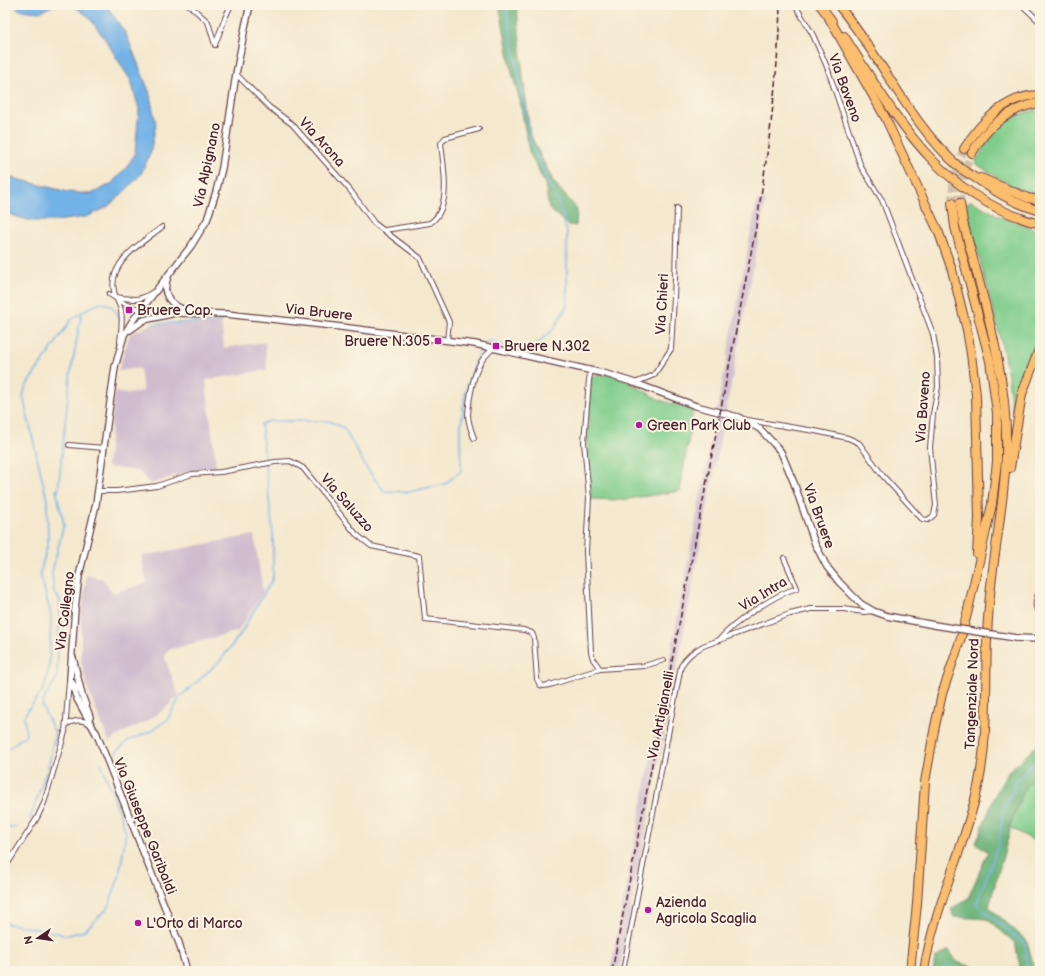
<svg xmlns="http://www.w3.org/2000/svg" width="1045" height="976" font-family="'Balsamiq Sans',sans-serif">
<rect width="100%" height="100%" fill="#fcf5e5"/>
<filter id="ink" filterUnits="userSpaceOnUse"><feTurbulence type="fractalNoise" baseFrequency=".025" numOctaves="2"/><feDisplacementMap in="SourceGraphic" scale="8" xChannelSelector="R" yChannelSelector="G"/><feConvolveMatrix kernelMatrix="1 2 1 2 8 2 1 2 1" color-interpolation-filters="sRGB"/></filter>
<filter id="wash" filterUnits="userSpaceOnUse"><feTurbulence type="fractalNoise" baseFrequency=".012" numOctaves="4" result="noise"/><feDisplacementMap in="SourceGraphic" scale="16" xChannelSelector="R" yChannelSelector="G"/><feGaussianBlur stdDeviation="0.9" result="paint"/><feColorMatrix in="noise" values="0 0 0 0 0 0 0 0 0 0 0 0 0 0 0 0 0 1.4 0 .05"/><feComposite in="paint" operator="in"/></filter>
<g filter="url(#wash)">
<rect width="100%" height="100%" fill="#f4e8ce"/>
<g fill="#cfbdcf">
<polygon points="757,200 766,200 619,971 610,971"/>
<polygon points="221,322 224,348 265,342 267,370 206,380 216,468 190,471 150,484 139,471 107,467 115,392 126,394 143,391 140,368 118,371 130,334 149,325"/>
<polygon points="254,535 263,592 238,631 168,650 164,656 179,696 161,712 143,723 126,731 109,742 87,687 81,662 81,614 87,575 103,579 113,593 147,583 141,556"/>
</g>
<g fill="#7ecc8b" stroke="#64765b">
<path d="M1040,110V194H1039C1016,192 994,175 975,163C988,137 1009,111 1040,110Z"/>
<polygon points="971,201 1003,218 1040,231 1040,337 1012,412 1008,376 1002,346 968,214 967,203"/>
<polygon points="614,374 660,400 693,411 680,491 621,500 591,499 587,440 591,376"/>
<polygon points="1040,740 1040,844 1009,827"/>
</g>
<g fill="#66b077" stroke="#586851">
<polygon points="499,5 517,5 523,75 530,134 553,181 577,209 576,226 568,225 549,209 545,184 529,152 520,101 512,73"/>
<polygon points="1040,743 1040,770 1026,786 1009,827 1010,831 989,907 1027,941 1035,971 1007,971 1020,967 1015,943 987,919 954,917 951,909 968,898 988,852 976,843 996,793 1008,772"/>
<polygon points="949,950 957,962 987,971 933,971 935,958"/>
</g>
<polygon fill="#73b2e7" stroke="#5e6889" points="13,5 106,5 126,34 149,91 156,124 150,154 141,174 122,194 106,208 86,217 56,221 31,221 5,213 5,178 13,178 68,192 91,194 111,184 126,168 135,154 139,109 131,81 105,39 88,16 74,6 54,5 40,12 20,10"/>
<g fill="none" stroke-linecap="round" stroke-linejoin="round">
<g stroke="#73b2e7" stroke-width="1.5">
<polyline points="152,324 221,321 226,318"/>
<polyline points="486,342 495,342 515,350 523,351 533,347 553,330 567,306 567,233 559,205 531,144 506,5"/>
<polyline points="5,751 26,735 24,716 43,690 49,669 51,615 40,573 48,543 47,500 23,396 26,386 42,363 71,320 82,312"/>
<polyline points="113,757 118,750 128,741 151,731 167,720 180,697 220,661 239,636 273,578 273,534 261,424 269,421 329,421 344,428 367,469 384,491 408,492 445,484 461,471 460,434 465,394 480,348"/>
<path d="M30,819L49,763L55,733L42,706L45,697L57,678L60,600L54,592L52,572L64,524L56,490L58,492L70,376L82,312C92,306 105,297 115,310C117,312 118,316 119,319"/>
<polyline points="5,829 17,827"/>
<polyline points="5,923 68,935 84,931 108,908 119,877 126,832 101,763"/>
<polyline points="942,971 945,967 968,971"/>
<polyline points="1025,971 1027,963 1025,944 976,904 999,843 1003,812 1017,780 1040,756"/>
</g>
</g>
</g>
<g filter="url(#ink)">
<g fill="none" stroke-linecap="round" stroke-linejoin="round">
<g stroke="#d2c0ad" stroke-width="8" stroke-dasharray="8 4" stroke-linecap="butt">
<path d="M952,203C952,184 956,167 964,149"/>
<path d="M960,203C960,185 964,170 972,153"/>
</g>
<defs>
<g id="minor">
<polyline points="189,5 208,22 215,45"/>
<polyline points="1022,5 1040,22"/>
<polyline points="215,45 225,18 231,5"/>
<polyline points="236,74 269,107 292,124 350,190 374,223 420,258 449,322 447,340"/>
<path d="M385,230L430,223C453,208 443,165 441,143L445,138L479,129"/>
<polyline points="109,294 127,305 142,310"/>
<path d="M116,297C133,299 139,302 153,292"/>
<path d="M120,342C121,332 123,321 121,311C120,304 115,298 114,291C108,262 143,242 162,227"/>
<polyline points="591,370 589,380 584,442 589,498 586,551 591,652 593,659 600,669"/>
<polyline points="635,383 654,375 671,349 675,279 677,208"/>
<polyline points="747,420 815,431 848,438 859,443 883,476 922,519 928,520 934,515 936,505 930,448 933,414 938,387 937,357 933,334 882,200 861,167 827,67 813,35 795,5"/>
<path d="M474,438C471,430 468,423 468,414C469,399 473,372 483,359C486,355 490,352 493,348"/>
<polyline points="69,445 104,448"/>
<polyline points="98,491 117,491 157,486 192,474 221,472 275,462 290,461 303,468 356,534 371,546 419,556 425,619 524,630 532,633 534,638 537,679 540,685 544,686 553,684 600,669 644,666 664,660"/>
<path d="M1040,590C1037,597 1032,607 1040,612"/>
<path d="M719,640C734,622 774,595 797,588L784,558"/>
<polyline points="71,680 80,692"/>
<path d="M67,724C76,720 81,719 90,724"/>
<polyline points="5,868 37,818 44,803 65,732 69,681"/>
<path d="M623,971L681,666C687,656 693,652 703,646L790,614L811,609H843L864,612L873,611"/>
</g>
<g id="tertiary">
<path d="M168,277C160,295 172,307 189,311"/>
<polyline points="142,310 176,313 226,314 333,326 475,344 606,374 635,383 696,406 738,417 760,429 774,444 781,452 794,483 815,544 827,567 840,583 861,604 873,611 887,616 934,625"/>
<polyline points="130,330 144,320 171,314"/>
<polyline points="1016,638 1040,639"/>
<polyline points="73,658 82,695 90,717"/>
<polyline points="96,732 179,943 187,971"/>
<polyline points="97,735 77,699 70,679 75,608 79,576 96,504 115,367 124,335 133,320 191,246 207,220 216,192 222,168 236,74 245,27 250,5"/>
</g>
<g id="motorway">
<polyline points="820,5 832,21"/>
<path d="M838,5C882,57 908,122 960,168C967,173 976,178 983,183C1000,195 1020,205 1040,211"/>
<polyline points="829,18 885,117 939,233 952,270 967,330 971,354 976,395 979,518 977,554"/>
<path d="M844,36C897,118 938,197 1040,224"/>
<path d="M964,149C980,122 1007,95 1040,95"/>
<path d="M972,153C986,127 1010,107 1040,103"/>
<polyline points="981,178 1028,198 1040,200"/>
<polyline points="1010,468 1022,394 1040,347"/>
<polyline points="910,971 917,904 925,782 934,731 942,694 960,641 968,610 992,504 997,462 997,413 990,361 955,227 952,203"/>
<path d="M924,971C934,907 964,850 978,787C990,731 984,675 988,619C991,564 1004,510 1006,455C1009,375 983,298 963,222L960,203"/>
</g>
</defs>
<use href="#minor" stroke="#643d43" stroke-width="6"/>
<use href="#tertiary" stroke="#643d43" stroke-width="8"/>
<use href="#motorway" stroke="#643d43" stroke-width="10"/>
<use href="#minor" stroke="#fff" stroke-width="4"/>
<use href="#tertiary" stroke="#fff" stroke-width="5.5"/>
<use href="#motorway" stroke="#fbbe6e" stroke-width="8"/>
<path stroke="#4a1f2b" stroke-width="1.5" stroke-dasharray="6 3" stroke-linecap="butt" d="M612,971L756,227C768,153 778,80 780,5"/>
<defs>
<polyline id="tertiary-bridge" points="934,625 1016,638"/>
</defs>
<use href="#tertiary-bridge" stroke="#643d43" stroke-width="8" stroke-linecap="butt"/>
<use href="#tertiary-bridge" stroke="#fff" stroke-width="5.5"/>
</g>
</g>
<g fill="#b5179e" stroke="#fcf5e5" stroke-width="1.5">
<rect x="125" y="306" width="8" height="8" rx="2"/>
<rect x="434" y="337" width="8" height="8" rx="2"/>
<rect x="492" y="342" width="8" height="8" rx="2"/>
<circle cx="639" cy="425" r="4"/>
<circle cx="648" cy="910" r="4"/>
<circle cx="138" cy="923" r="4"/>
</g>
<g text-anchor="middle" dominant-baseline="central" stroke-width="4" stroke-linejoin="round" paint-order="stroke">
<g font-size="14" fill="#4a1f2b" stroke="#fcf5e5">
<text transform="translate(845 88) rotate(70)">Via Baveno</text>
<text transform="translate(322 142) rotate(48)">Via Arona</text>
<text transform="translate(207 165) rotate(-78)">Via Alpignano</text>
<text transform="translate(662 304) rotate(-87)">Via Chieri</text>
<text transform="translate(319 312) rotate(6)">Via Bruere</text>
<text transform="translate(923 407) rotate(-86)">Via Baveno</text>
<text transform="translate(347 503) rotate(49)">Via Saluzzo</text>
<text transform="translate(819 516) rotate(70)">Via Bruere</text>
<text transform="translate(763 594) rotate(-31)">Via Intra</text>
<text transform="translate(65 611) rotate(-83)">Via Collegno</text>
<text transform="translate(972 694) rotate(-88)">Tangenziale Nord</text>
<text transform="translate(661 715) rotate(-79)">Via Artigianelli</text>
<text transform="translate(145 826) rotate(68)">Via Giuseppe Garibaldi</text>
</g>
<g font-size="14" fill="#4a1f2b" stroke="#fcf5e5" text-anchor="start">
<text x="137" y="310">Bruere Cap.</text>
<text x="430" y="341" text-anchor="end">Bruere N.305</text>
<text x="504" y="346">Bruere N.302</text>
<text x="647" y="425">Green Park Club</text>
<text x="656" y="902">Azienda<tspan x="656" dy="16">Agricola Scaglia</tspan></text>
<text x="146" y="923">L'Orto di Marco</text>
</g>
</g>
<rect width="1045" height="976" fill="none" stroke="#fcf5e5" stroke-width="20"/>
<g transform="translate(38 938) rotate(257)" stroke="#fcf5e5" stroke-width="3" paint-order="stroke">
<path d="M0-3L7 15L0 10L-7 15Z" fill="#4a1f2b"/>
<text y="-6" font-size="11" font-weight="bold" text-anchor="middle" fill="#4a1f2b">N</text>
</g>
</svg>
